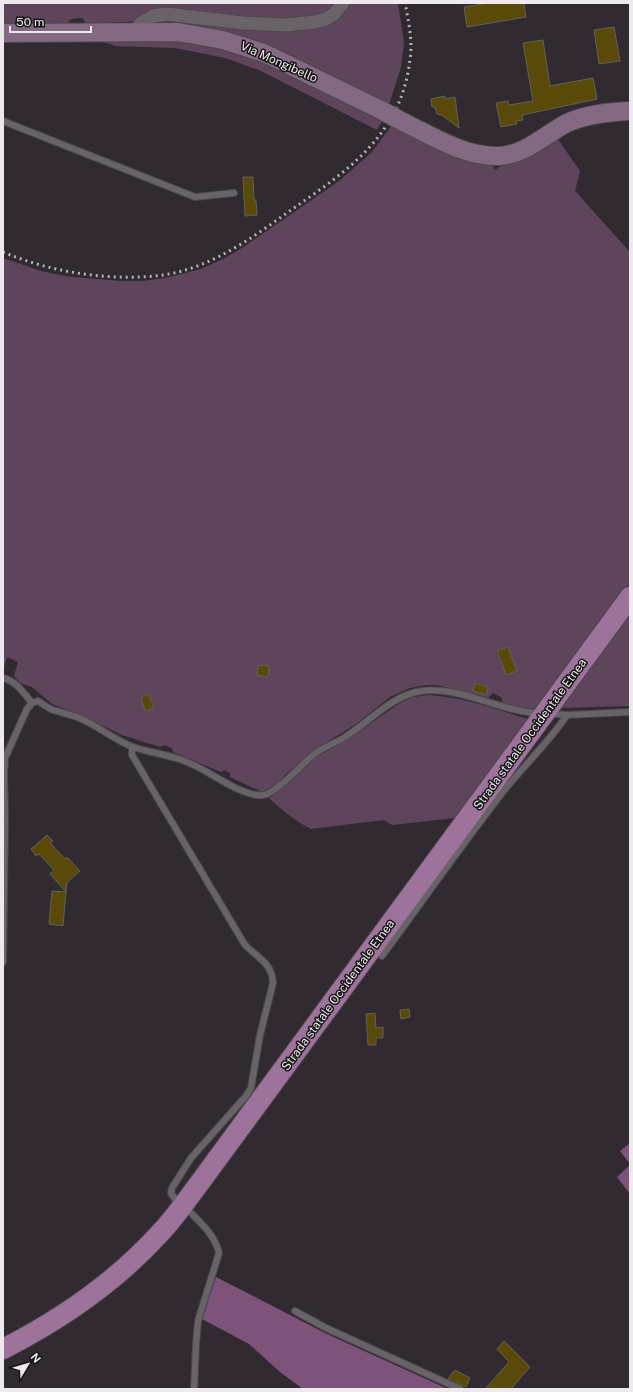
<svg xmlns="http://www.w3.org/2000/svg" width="633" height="1392" font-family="'Public Sans',sans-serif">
<rect width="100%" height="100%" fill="#312b31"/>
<g fill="#5e455c">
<polygon points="3,3 339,3 332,10 296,21 168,11 138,21 87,24 82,18 71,19 67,24 6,26 3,26"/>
<polygon points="347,3 398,3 404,43 401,67 388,108 265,48 149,23 153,19 297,29"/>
<polygon points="182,38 241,50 383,119 377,130 259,70 225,58 175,48 115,46 98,40"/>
<polygon points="392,125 490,161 495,170 505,163 557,138 580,171 575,191 630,252 630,583 538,709 520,708 503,703 501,697 493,693 488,698 437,685 426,685 410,688 390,697 356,724 316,749 285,775 276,785 262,792 230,777 230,773 225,770 221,772 173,752 172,748 164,745 160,747 122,735 83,716 52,704 32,687 20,683 14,676 18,662 7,657 4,668 3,668 3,258 41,271 71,277 122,281 143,281 165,278 201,269 223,259 242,248 339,181 372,152"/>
<polygon points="630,612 630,706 559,708"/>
<path d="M429,695C463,697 495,709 528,719L455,818L392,825L384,820L311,829C295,821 282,810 269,798L274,795L314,758L345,741L400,703L413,697Z"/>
</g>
<g fill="#7d537b">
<polygon points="630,1143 630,1164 620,1151"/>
<polygon points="630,1165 630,1194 617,1177"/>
<polygon points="216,1277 327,1334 448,1389 303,1389 280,1372 249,1344 202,1319"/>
</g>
<g fill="#594a09" stroke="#636158">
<polygon points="489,3 524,3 526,17 467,27 464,7"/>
<polygon points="614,27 620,61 599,64 594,30"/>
<polygon points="543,40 550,86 593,78 597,99 522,115 523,120 516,121 517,124 501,127 496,103 508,101 509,105 533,101 523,43"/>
<polygon points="445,96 445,99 455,97 459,128 442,115 437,114 435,107 432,107 431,99"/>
<polygon points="243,177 253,177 254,200 256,200 257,215 245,216"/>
<polygon points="508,647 517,671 506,675 497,651"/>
<polygon points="258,665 269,666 268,677 257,675"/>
<polygon points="475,683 488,687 486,695 473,691"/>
<polygon points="149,694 154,708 145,711 141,697"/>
<polygon points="47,835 53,841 50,843 65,859 67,857 80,871 67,882 66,892 50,874 54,870 39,854 36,856 31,849"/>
<polygon points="52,891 66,892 63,926 49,924"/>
<polygon points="409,1009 410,1017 401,1019 400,1010"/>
<polygon points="375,1013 376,1028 383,1027 383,1038 376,1038 376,1045 368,1045 366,1014"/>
<polygon points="504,1341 530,1367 511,1389 485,1389 509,1362 497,1349"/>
<polygon points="455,1370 470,1378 466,1387 448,1379"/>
</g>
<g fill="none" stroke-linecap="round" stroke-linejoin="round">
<defs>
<g id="lane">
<polyline points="3,121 195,197 234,193"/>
<path d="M3,678C16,681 24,693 32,703"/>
<polyline points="555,714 567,715 630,712"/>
<path d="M132,747V755L245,945C258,958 272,963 273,983L260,1035L251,1088L246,1096L191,1158L172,1188L171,1193L177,1202"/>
<path d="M382,956C421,903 459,849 499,797C520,769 547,745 567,715"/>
<path d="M3,962L5,817L4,774L5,758L27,709L32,703L38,701C43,704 48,708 53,710C63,713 73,715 82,719C99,727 115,740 133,747C148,752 164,754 179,759C191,763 204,770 214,776C226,783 253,800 267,794C281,788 301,765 313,755C323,747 334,744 345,737C368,723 388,699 416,692C455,683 497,711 537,713"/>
<path d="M191,1213C203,1225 215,1236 219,1253L198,1321L196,1345L194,1389"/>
<polyline points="295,1311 326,1328 460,1389"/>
</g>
<polyline id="street" points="136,32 141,23 153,16 167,14 243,23 286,25 315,22 326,19 334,14 343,3"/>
<g id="secondary">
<polyline points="3,33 178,32 223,40 264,53 381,110"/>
<path d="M405,123C434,137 465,157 499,156C525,155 546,134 567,123C587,114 609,112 630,111"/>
</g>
<path id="primary" d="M3,1349C62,1319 117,1281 162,1231C176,1216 188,1198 201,1181L630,597"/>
</defs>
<use href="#lane" stroke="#4c474c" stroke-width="8"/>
<use href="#street" stroke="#4c474c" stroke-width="15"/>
<use href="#secondary" stroke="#4c474c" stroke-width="20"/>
<use href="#primary" stroke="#4c474c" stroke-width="22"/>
<use href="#lane" stroke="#696269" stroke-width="6"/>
<use href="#street" stroke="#696269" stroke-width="13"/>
<use href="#secondary" stroke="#836a82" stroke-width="18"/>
<use href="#primary" stroke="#9d729b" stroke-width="20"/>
<path stroke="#b6b1b6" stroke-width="3" stroke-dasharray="2 4" stroke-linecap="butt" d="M3,252C50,272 111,282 163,275C211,268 252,238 291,210C331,182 373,155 396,109C405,91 410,68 411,48C411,33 408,18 405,3"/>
<defs>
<polyline id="secondary-bridge" points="381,110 405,123"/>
</defs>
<use href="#secondary-bridge" stroke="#4c474c" stroke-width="20" stroke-linecap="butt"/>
<use href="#secondary-bridge" stroke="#836a82" stroke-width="18"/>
</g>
<g text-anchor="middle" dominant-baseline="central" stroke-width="3" stroke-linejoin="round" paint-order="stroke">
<g font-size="12" fill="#ede9ed" stroke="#181517">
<text transform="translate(279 62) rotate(24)">Via Mongibello</text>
<text transform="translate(530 734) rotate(-54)">Strada statale Occidentale Etnea</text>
<text transform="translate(338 995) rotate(-54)">Strada statale Occidentale Etnea</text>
</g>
</g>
<rect width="633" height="1392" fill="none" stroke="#ede9ed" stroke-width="8"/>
<g transform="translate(28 1364) rotate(52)" stroke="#181517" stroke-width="3" paint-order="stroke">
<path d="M0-3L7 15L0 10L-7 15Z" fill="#ede9ed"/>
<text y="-6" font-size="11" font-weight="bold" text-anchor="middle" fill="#ede9ed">N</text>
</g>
<path d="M10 26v6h81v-6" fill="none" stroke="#ede9ed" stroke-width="2"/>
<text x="16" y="26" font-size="12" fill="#ede9ed" stroke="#181517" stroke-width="3" paint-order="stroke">50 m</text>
</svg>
